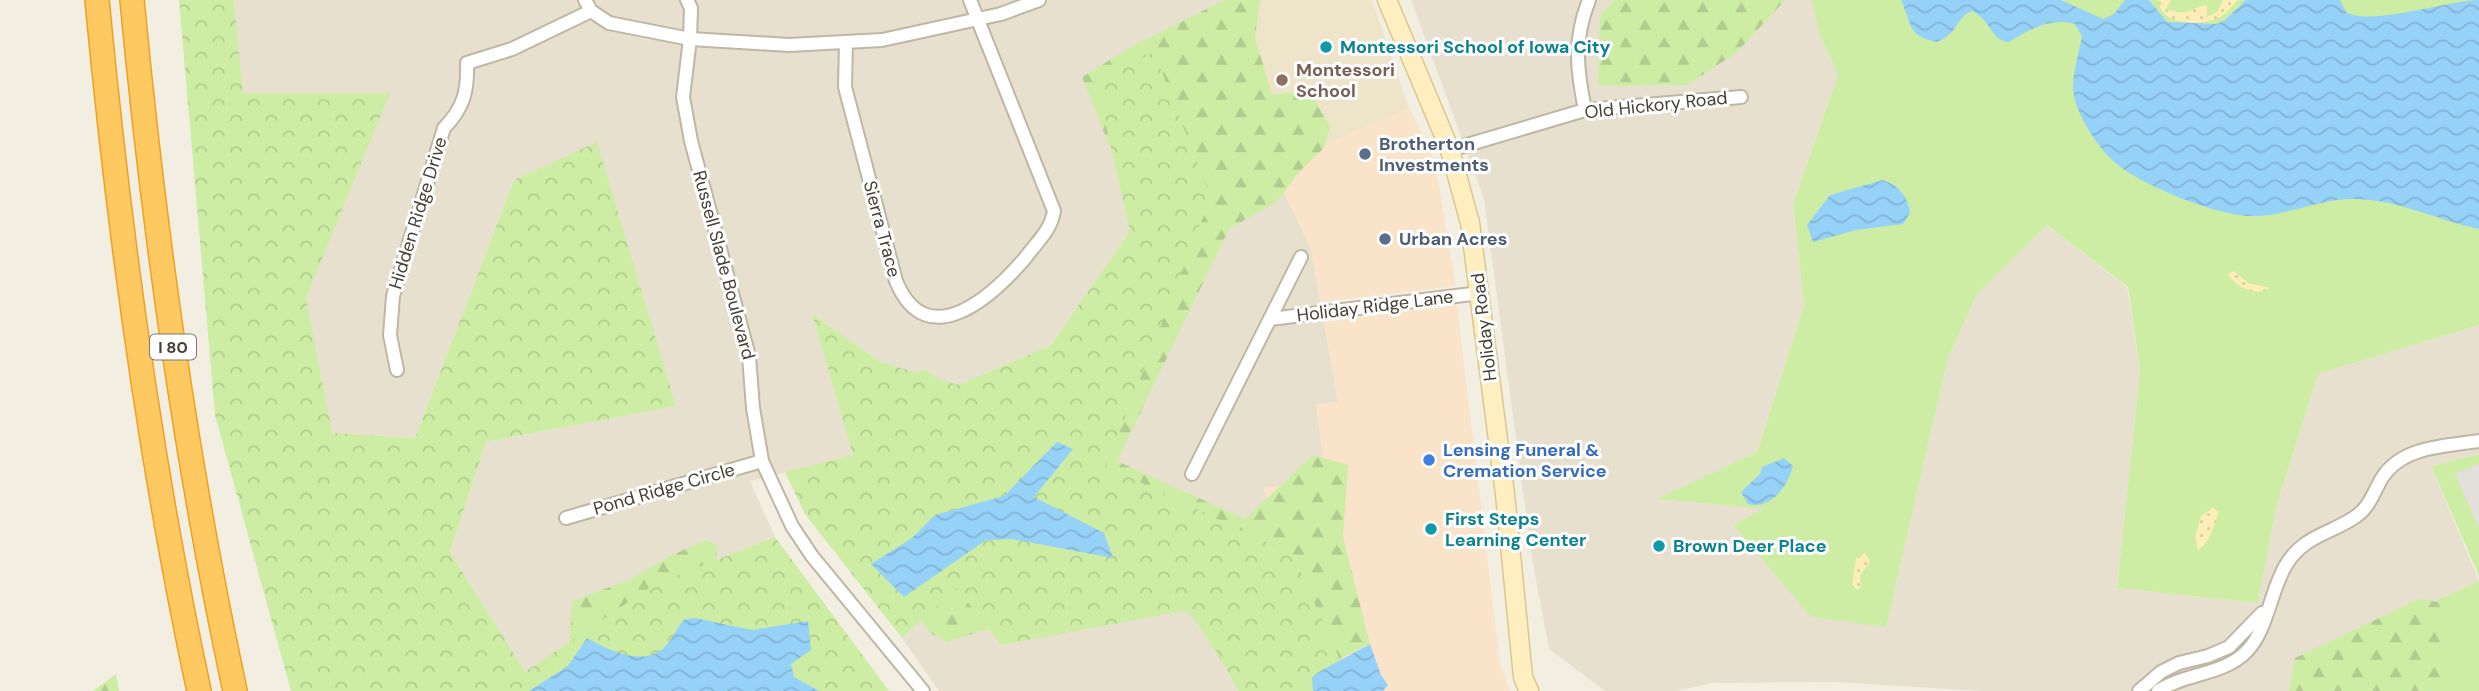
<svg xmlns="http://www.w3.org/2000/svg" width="2479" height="691" font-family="'DM Sans',sans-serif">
<defs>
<pattern id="forest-firs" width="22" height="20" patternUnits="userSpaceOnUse" patternTransform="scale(1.75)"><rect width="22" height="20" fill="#cdeda5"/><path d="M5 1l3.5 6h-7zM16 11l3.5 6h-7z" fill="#b1cc8e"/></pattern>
<pattern id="sand-dots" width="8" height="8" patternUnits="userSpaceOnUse" patternTransform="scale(1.75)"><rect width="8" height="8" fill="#fdeeb8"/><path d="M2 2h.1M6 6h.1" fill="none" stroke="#dacd9f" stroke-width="1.8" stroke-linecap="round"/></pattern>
<pattern id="park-crowns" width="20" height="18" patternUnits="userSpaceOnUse" patternTransform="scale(1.75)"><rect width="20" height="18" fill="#cdeda5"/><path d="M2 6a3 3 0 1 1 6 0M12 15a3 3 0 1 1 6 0" fill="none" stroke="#b1cc8e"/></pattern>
<pattern id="water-waves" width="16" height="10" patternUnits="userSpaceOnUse" patternTransform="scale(1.75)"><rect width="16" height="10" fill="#96d1f8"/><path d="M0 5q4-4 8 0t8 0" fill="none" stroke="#83b4d5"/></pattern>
</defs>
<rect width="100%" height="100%" fill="#f3eee2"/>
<g fill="#e8e0cf">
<polygon points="234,0 1264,0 1154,52 1130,231 1051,345 958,385 881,362 813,315 853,455 750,481 775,537 655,584 525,673 450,552 486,442 676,406 514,180 415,438 332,433 242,93"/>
<polygon points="1411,0 1814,0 1819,33 1838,75 1793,204 1804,306 1757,452 1658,499 1766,509 1733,525 1886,626 1948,358 1977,294 2047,225 2127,287 2140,371 2117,588 2258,603 2276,508 2318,374 2479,325 2479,454 2431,466 2479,581 2349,641 2363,691 1982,691 1833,682 1712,683 1677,691 1605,691 1549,649 1532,558 1484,199"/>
<polygon points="1272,167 1311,249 1338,402 1317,404 1327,489 1263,487 1293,555 1106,466 1211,197"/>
<polygon points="957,588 1194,609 1238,691 939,691 902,638"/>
</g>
<g fill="#f9e4ca">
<polygon points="1409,108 1435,162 1456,286 1321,302 1311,249 1272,167"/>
<polygon points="1457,305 1500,663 1510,691 1354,691 1263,487 1327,488 1316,404 1338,402 1324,322"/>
</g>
<polygon fill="#eee4ca" points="1264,0 1372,0 1409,108 1272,167 1154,52"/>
<g fill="#cdeda5">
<polygon points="1812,0 2479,0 2479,325 2318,374 2276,508 2258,603 2117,588 2140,371 2128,287 2047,225 1977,294 1948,358 1886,627 1811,617 1733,525 1764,509 1657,499 1757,452 1804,306 1793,204 1838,75 1819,33"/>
<polygon points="2479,454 2479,576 2431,466"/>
<polygon points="2479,581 2479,691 2363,691 2349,641"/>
</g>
<g fill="url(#forest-firs)">
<polygon points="1225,0 1260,0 1255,37 1272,95 1309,90 1330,127 1324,148 1297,174 1278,201 1229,229 1117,461 1245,519 1313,455 1348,465 1343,537 1370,644 1337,660 1241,691 1193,617 1171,602 1023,618 947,642 930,633 904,597 892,405 923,369 961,393 1044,356 1121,257 1135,210 1082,77 1136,44"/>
<polygon points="1614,0 1785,0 1736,53 1687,85 1598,86 1600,16"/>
<polygon points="706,540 717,546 715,573 568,666 572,601 629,580 670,556"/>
<polygon points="2419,599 2444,603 2447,628 2443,691 2289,691 2295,658"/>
<polygon points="116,674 119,691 93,691"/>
</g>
<g fill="url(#sand-dots)">
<path d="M2159,0H2171L2166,9C2192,18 2187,8 2207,5V17L2217,12L2223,0H2238C2232,6 2224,16 2216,19C2199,26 2159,25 2159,0Z"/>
<path d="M2234,271L2248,283L2270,288C2257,297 2235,287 2228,274Z"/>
<path d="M2214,507L2218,512C2216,523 2208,545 2198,550L2195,537L2201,516Z"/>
<polygon points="1865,553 1870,561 1860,576 1861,587 1857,590 1852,584 1856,559"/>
</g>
<g fill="url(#park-crowns)">
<polygon points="179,0 234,0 243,93 390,93 306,298 332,433 415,438 514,180 597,142 676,406 486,442 450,552 525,672 655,584 775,537 889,691 291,691 215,415"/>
<polygon points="1154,52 1211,197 1106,466 1293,555 1354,691 1238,691 1194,609 1001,645 957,588 902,638 805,514 785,472 853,455 812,314 881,362 958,385 1051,345 1130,231 1096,81"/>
</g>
<polygon fill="#e3e0db" points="2479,464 2479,528 2455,474"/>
<g fill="url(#water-waves)">
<path d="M1901,0H2061L2103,19L2114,14L2125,0H2149L2167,22L2216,24L2225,20L2246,0H2340L2346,12C2369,27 2449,0 2479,0V229C2437,220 2399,200 2355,199C2320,198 2286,217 2251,216C2218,216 2144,186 2118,165C2099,150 2074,113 2073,88C2073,71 2079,52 2082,36L2075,24C2051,17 2030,29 2009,42C1991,41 1991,20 1972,11C1956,17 1959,33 1937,42C1907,36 1912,24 1901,0Z"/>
<path d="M1883,180C1899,186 1908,196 1910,213L1903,224L1856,230L1813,242L1807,225L1830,195Z"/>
<polygon points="1057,442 1073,449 1034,497 1104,533 1113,558 1012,539 986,540 904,597 871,564 912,538 935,515 1004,496"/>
<path d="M1784,458L1793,466C1788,486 1771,510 1748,504L1741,492L1760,474L1762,467Z"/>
<path d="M695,618L752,630L808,621L811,650L791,664L794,677L819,691H529L568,666L587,638C606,649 638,665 660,651C669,645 677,629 683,620Z"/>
<polygon points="1370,644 1381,675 1388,685 1383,691 1313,691 1312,678 1317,673"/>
</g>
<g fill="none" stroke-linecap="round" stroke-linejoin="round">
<defs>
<g id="street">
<polyline points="585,0 591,11 609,23 690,39 789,45 882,40 1001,14 1039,0"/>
<polyline points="687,0 691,8 690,39 683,97 691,141 749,356 753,408 762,461 792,526 812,556 923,691"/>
<path d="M846,42L845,87L896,281C927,356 993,296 1026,257C1037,242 1051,230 1054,211L970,0"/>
<path d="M1585,110C1577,70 1573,40 1589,0"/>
<polyline points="1450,150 1585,110 1741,97"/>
<polyline points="1270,319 1480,293"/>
<path d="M397,370L390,335L393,296L444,128C464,108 468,90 467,63L512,49L591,11"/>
<polyline points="1192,474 1301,257"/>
<polyline points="566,518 762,461"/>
<polyline points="2139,691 2161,672 2179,663 2208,656 2229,647 2262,613"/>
<path d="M2158,691C2185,673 2223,675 2246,652C2268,630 2270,591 2286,565C2303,536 2330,534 2355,517C2370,507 2373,493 2382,478C2402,446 2446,446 2479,441"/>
</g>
<polyline id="secondary" points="1387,0 1450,150 1470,223 1505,494 1523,677 1529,691"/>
<g id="highway">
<path d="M97,0C119,232 150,463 199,691"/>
<path d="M132,0C154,232 186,463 235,691"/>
</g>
</defs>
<use href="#street" stroke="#bfb6a4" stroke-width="16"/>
<use href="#secondary" stroke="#dbc68e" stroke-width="21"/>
<use href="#highway" stroke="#efa021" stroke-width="26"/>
<use href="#street" stroke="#fff" stroke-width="12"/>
<use href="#secondary" stroke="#ffefc0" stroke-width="18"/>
<use href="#highway" stroke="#ffc961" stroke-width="23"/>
</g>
<g fill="#0f9aa8" stroke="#fff" stroke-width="2.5">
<circle cx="1326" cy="47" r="7"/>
<circle cx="1431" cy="529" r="7"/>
<circle cx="1659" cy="546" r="7"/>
</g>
<circle fill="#8d6e63" stroke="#fff" stroke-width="2.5" cx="1282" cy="80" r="7"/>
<g fill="#5c6f8a" stroke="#fff" stroke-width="2.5">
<circle cx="1365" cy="154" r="7"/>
<circle cx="1385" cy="239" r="7"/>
</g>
<circle fill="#3f7fe0" stroke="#fff" stroke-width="2.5" cx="1429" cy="460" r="7"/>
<g text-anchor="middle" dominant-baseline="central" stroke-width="6" stroke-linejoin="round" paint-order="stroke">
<rect fill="#fff" stroke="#7d7870" stroke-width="2" x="150" y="334.5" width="46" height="25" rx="5"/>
<g font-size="16" font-weight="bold" fill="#453e32">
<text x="173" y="347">I 80</text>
</g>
<g font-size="18" font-weight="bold" fill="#0d838f" stroke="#fff" text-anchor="start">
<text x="1340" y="47">Montessori School of Iowa City</text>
<text x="1445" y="519">First Steps<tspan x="1445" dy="21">Learning Center</tspan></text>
<text x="1673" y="546">Brown Deer Place</text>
</g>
<g font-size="18" font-weight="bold" fill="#785e54" stroke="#fff" text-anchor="start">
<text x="1296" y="70">Montessori<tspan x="1296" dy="21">School</tspan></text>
</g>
<g font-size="18" fill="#453e32" stroke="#fff">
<text transform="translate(1656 105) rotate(-6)">Old Hickory Road</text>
<text transform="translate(418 213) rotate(-73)">Hidden Ridge Drive</text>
<text transform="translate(882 229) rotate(75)">Sierra Trace</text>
<text transform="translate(724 265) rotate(75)">Russell Slade Boulevard</text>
<text transform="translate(1375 306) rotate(-7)">Holiday Ridge Lane</text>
<text transform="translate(1484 327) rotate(-97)">Holiday Road</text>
<text transform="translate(664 489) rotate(-16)">Pond Ridge Circle</text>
</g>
<g font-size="18" font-weight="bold" fill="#4e5e75" stroke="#fff" text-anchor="start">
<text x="1379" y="144">Brotherton<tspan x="1379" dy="21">Investments</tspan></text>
<text x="1399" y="239">Urban Acres</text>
</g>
<g font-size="18" font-weight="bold" fill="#366cbe" stroke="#fff" text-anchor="start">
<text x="1443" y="450">Lensing Funeral &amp;<tspan x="1443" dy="21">Cremation Service</tspan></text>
</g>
</g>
</svg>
